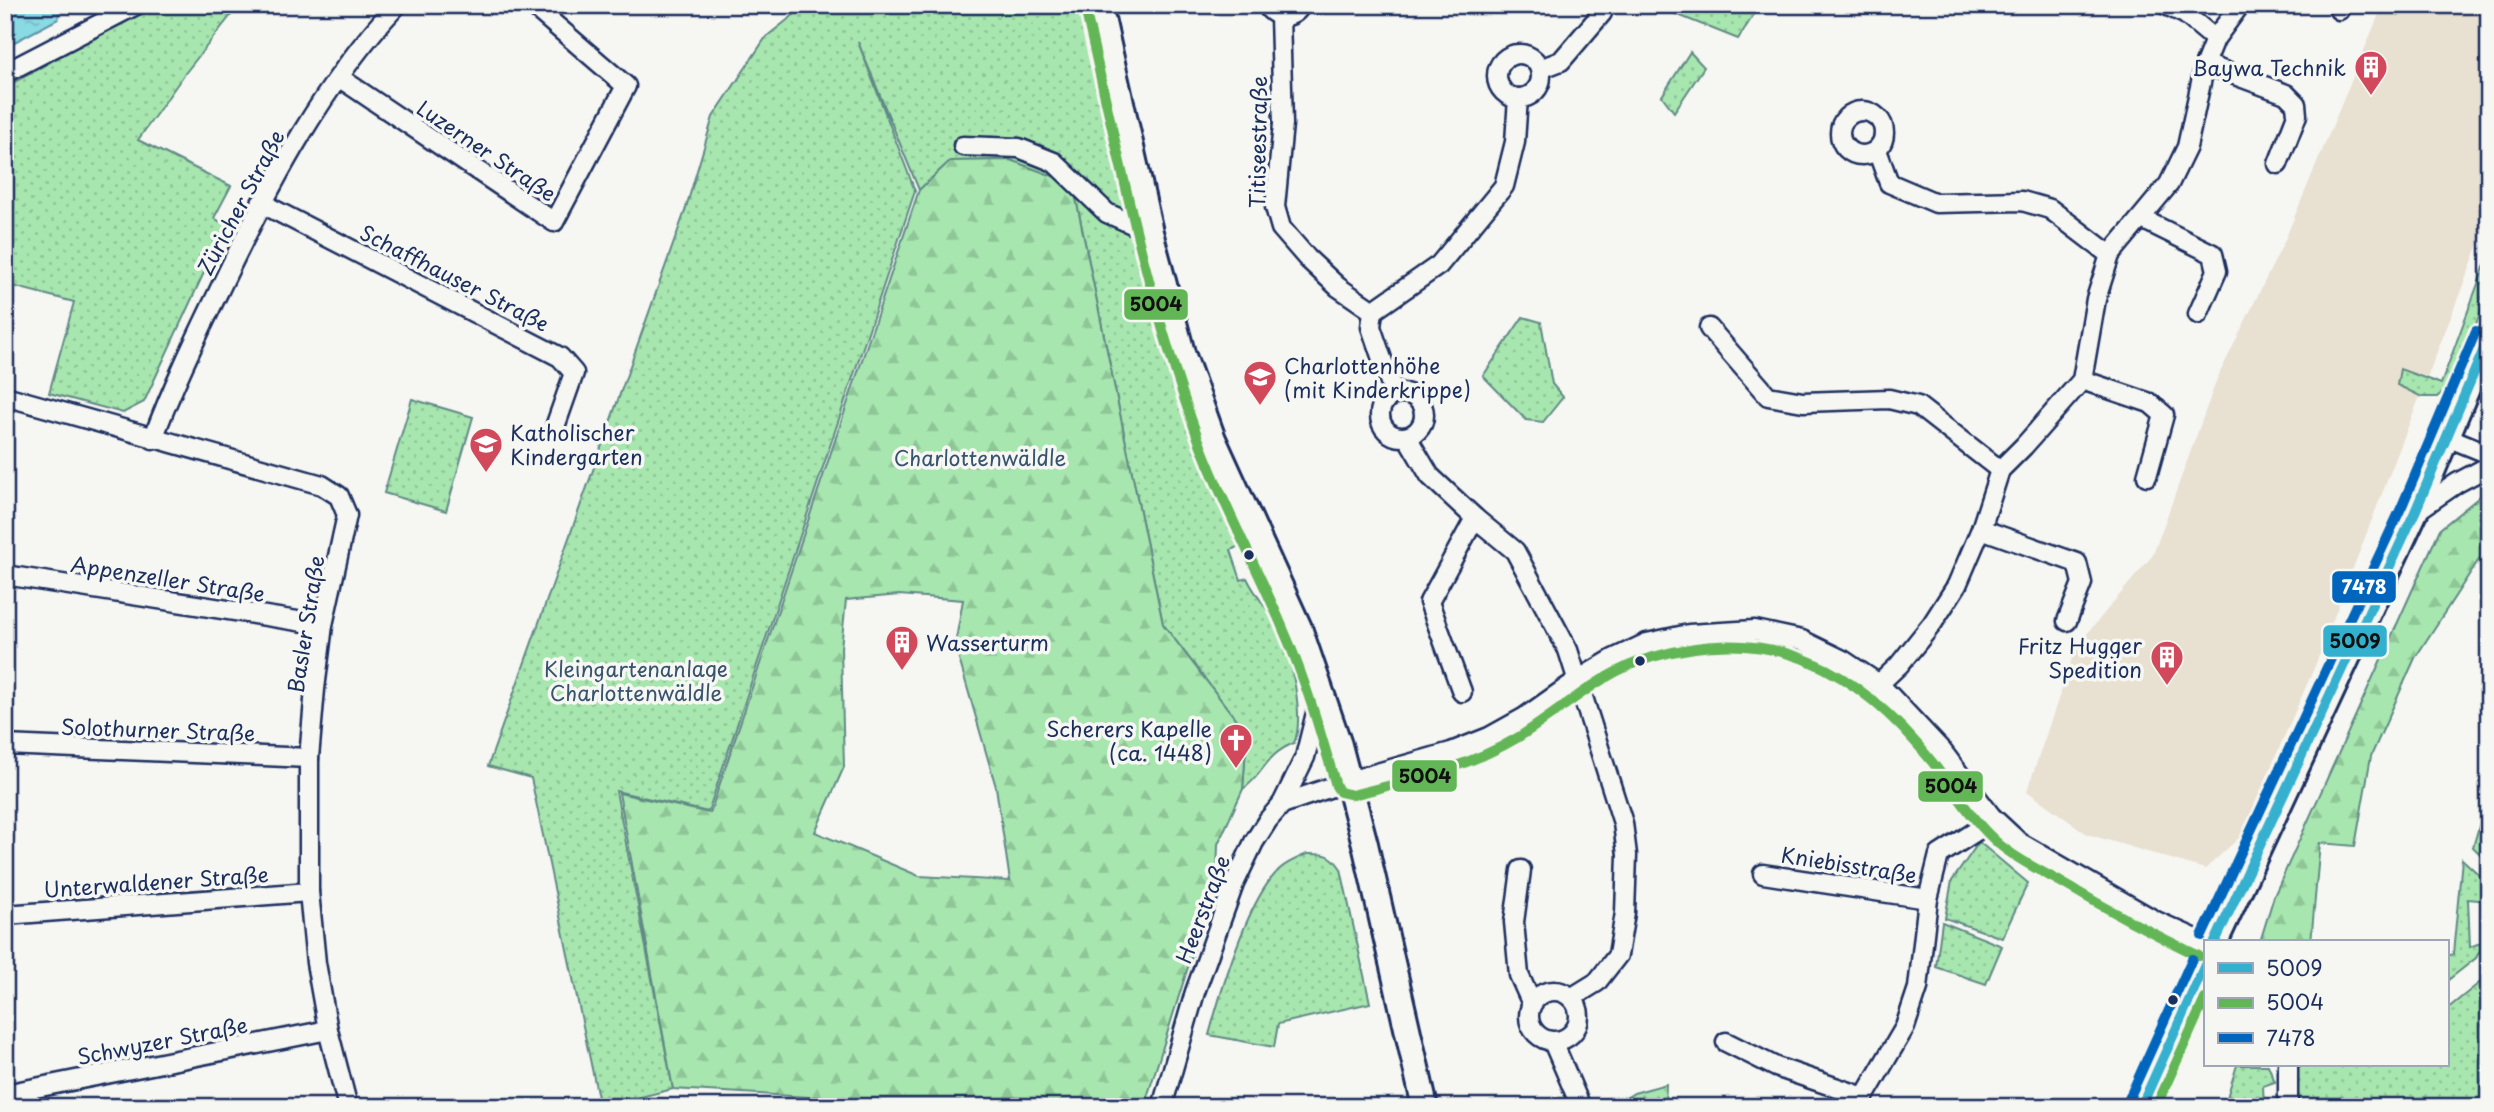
<svg xmlns="http://www.w3.org/2000/svg" width="2494" height="1112" font-family="'Playpen Sans',sans-serif">
<defs>
<pattern id="green-dots" width="8" height="8" patternUnits="userSpaceOnUse" patternTransform="scale(1.75)"><rect width="8" height="8" fill="#a7e6ae"/><path d="M2 2h.1M6 6h.1" fill="none" stroke="#8fc698" stroke-width="1.8" stroke-linecap="round"/></pattern>
<pattern id="forest-firs" width="22" height="20" patternUnits="userSpaceOnUse" patternTransform="scale(1.75)"><rect width="22" height="20" fill="#a7e6ae"/><path d="M5 1l3.5 6h-7zM16 11l3.5 6h-7z" fill="#8fc698"/></pattern>
<pattern id="water-ripples" width="26" height="14" patternUnits="userSpaceOnUse" patternTransform="scale(1.75)"><rect width="26" height="14" fill="#89dae2"/><path d="M2 4q2-2 4 0t4 0M15 11q2-2 4 0t4 0" fill="none" stroke="#76bbc4"/></pattern>
</defs>
<rect width="100%" height="100%" fill="#f6f6f2"/>
<filter id="ink" filterUnits="userSpaceOnUse"><feTurbulence type="fractalNoise" baseFrequency=".0143" numOctaves="2"/><feDisplacementMap in="SourceGraphic" scale="14" xChannelSelector="R" yChannelSelector="G"/><feConvolveMatrix kernelMatrix="1 2 1 2 8 2 1 2 1" color-interpolation-filters="sRGB"/></filter>
<g filter="url(#ink)">
<polygon fill="#e8e0d0" points="2383,5 2489,5 2489,218 2317,661 2241,836 2205,869 2087,834 2027,791 2076,647 2153,555 2217,379 2284,242"/>
<g fill="url(#green-dots)" stroke="#618a86" stroke-width="2">
<path d="M150,5H239L183,76L138,140L231,186L214,218L226,225L144,402L123,413L49,393L74,302L5,284V87C55,62 100,30 150,5Z"/>
<path d="M816,5H1088L1166,346L1239,546L1231,550L1241,580L1247,578C1256,597 1271,612 1279,630C1291,655 1305,718 1294,743C1264,755 1264,775 1243,789L1247,734L1163,624L1075,194L1058,178L1010,160L950,161L919,190L858,42L915,191L708,812L616,791L673,1089L600,1107L531,778L488,766L685,211L713,117L766,37L796,13Z"/>
<polygon points="1653,5 1760,5 1738,39"/>
<polygon points="1690,52 1704,67 1674,112 1662,96"/>
<polygon points="2489,254 2489,291 2452,384 2437,397 2422,397 2397,385 2400,369 2441,384"/>
<polygon points="1523,317 1541,322 1552,384 1563,397 1543,422 1526,420 1483,376"/>
<polygon points="412,399 473,417 446,511 384,493"/>
<polygon points="2489,792 2489,863 2473,847"/>
<polygon points="1979,842 2028,883 2002,938 1945,918 1952,881"/>
<path d="M1307,854C1325,854 1331,853 1341,869L1370,1003L1278,1024L1274,1047L1209,1035C1221,991 1245,907 1275,874C1283,864 1296,859 1307,854Z"/>
<polygon points="2462,859 2489,884 2489,901 2468,899 2470,947 2485,941 2476,958 2447,981 2447,956 2453,954"/>
<polygon points="1942,922 2002,946 1986,984 1936,967"/>
<polygon points="2489,975 2489,1107 2295,1107 2292,1066 2447,1065 2447,1009"/>
<polygon points="2237,1065 2268,1065 2275,1082 2263,1086 2264,1107 2224,1107"/>
<polygon points="1666,1084 1665,1107 1612,1107 1634,1093"/>
</g>
<g fill="url(#forest-firs)" stroke="#618a86" stroke-width="2" fill-rule="evenodd">
<path d="M1010,160L1058,178L1075,194L1163,624L1247,734L1243,789L1218,844L1217,875L1144,1107H978L673,1089L619,793L710,813L919,190L950,161ZM899,595L963,600L955,645L996,787L1010,881L919,876L815,832L844,767L841,648L846,600Z"/>
<polygon points="2484,493 2489,493 2489,544 2415,658 2371,756 2355,846 2320,843 2311,942 2260,942 2274,896 2440,529"/>
</g>
<polygon fill="url(#water-ripples)" stroke="#5d96ad" stroke-width="2" points="5,5 57,5 60,11 58,19 5,47"/>
<g fill="none" stroke-linecap="round" stroke-linejoin="round">
<defs>
<g id="street">
<path d="M1266,5C1276,19 1292,20 1301,5"/>
<polyline points="2166,5 2185,14 2215,39"/>
<polyline points="2339,10 2341,5"/>
<polyline points="1280,16 1283,124 1275,207 1281,228 1307,258 1338,287 1373,311 1371,327 1394,394"/>
<circle cx="1519" cy="76" r="22"/>
<polyline points="2205,64 2286,94 2296,104 2297,115 2278,164"/>
<polyline points="1540,69 1561,61 1602,13"/>
<polyline points="5,73 136,5"/>
<polyline points="340,78 554,222 626,86 532,5"/>
<circle cx="1862" cy="133" r="22"/>
<polyline points="963,146 1019,148 1054,162 1107,213 1150,232"/>
<polyline points="1877,150 1889,183 1936,203 2022,201 2050,209 2110,255"/>
<polyline points="261,203 560,357 574,373 556,424"/>
<polyline points="2142,219 2213,254 2217,271 2198,314"/>
<polyline points="1373,311 1439,265 1504,186 1515,142 1518,98"/>
<polyline points="1709,328 1768,396 1803,402 1889,399 1918,406 2000,470"/>
<polyline points="2082,380 2150,403 2164,415 2147,476"/>
<circle cx="1402" cy="415" r="22"/>
<polyline points="5,396 322,485 339,496 347,515 323,625 315,689 309,758 309,892 316,963 328,1030 348,1107"/>
<polyline points="1407,437 1430,476 1475,518 1515,551 1568,650 1623,823 1627,855 1625,913 1618,955 1597,982 1571,998"/>
<polyline points="2447,437 2489,454"/>
<path d="M153,439C174,382 201,328 227,274C273,179 324,83 397,5"/>
<polyline points="2415,512 2457,483 2489,466"/>
<polyline points="1981,529 2077,563 2082,583 2067,621"/>
<polyline points="5,575 323,625"/>
<polyline points="1879,684 1899,665 1932,624 1957,585 1981,529 2000,470 2024,446 2082,380 2096,299 2110,255 2169,184 2187,147 2205,64 2215,39 2240,5"/>
<polyline points="1462,692 1429,602 1475,518"/>
<polyline points="5,745 309,758"/>
<polyline points="1282,804 1305,757 1321,693"/>
<polyline points="1521,870 1514,922 1519,975 1532,1004"/>
<polyline points="1763,874 1928,899"/>
<polyline points="5,915 309,892"/>
<circle cx="1554" cy="1016" r="25"/>
<polyline points="1553,1042 1581,1107"/>
<polyline points="1726,1042 1776,1067 1864,1097"/>
<polyline points="2288,1065 2288,1107"/>
<polyline points="5,1094 328,1030"/>
<polyline points="1162,1107 1195,992 1234,884 1254,842 1268,820 1282,804 1349,781 1451,752 1489,737 1525,717 1576,681 1613,659 1647,643 1689,634 1755,630 1802,640 1843,660 1879,684 1942,751 1991,816 2019,842 2156,921 2205,943"/>
<polyline points="1863,1107 1864,1097 1905,1027 1918,988 1928,899 1939,855 1978,830 1991,816"/>
</g>
<g id="secondary">
<polyline points="1099,5 1150,232 1182,353 1213,439 1299,628 1339,745 1365,844 1425,1107"/>
<polyline points="2215,942 2415,512 2489,336"/>
<polyline points="2141,1107 2205,965"/>
</g>
</defs>
<use href="#street" stroke="#1b2f5e" stroke-width="23"/>
<use href="#secondary" stroke="#1b2f5e" stroke-width="30"/>
<use href="#street" stroke="#f6f6f2" stroke-width="18"/>
<use href="#secondary" stroke="#f6f6f2" stroke-width="24"/>
<defs>
<g id="bus-1">
<polyline points="2215,942 2415,512 2489,337"/>
<polyline points="2141,1107 2205,965"/>
</g>
<g id="bus-2">
<path d="M1085,8C1118,153 1147,298 1198,438C1222,504 1257,566 1284,631C1306,681 1321,734 1336,786L1340,792L1353,795C1409,780 1467,768 1517,738C1562,711 1601,671 1653,657C1774,622 1858,669 1933,763C1955,791 1973,822 2000,845C2018,860 2039,870 2059,881C2105,908 2151,933 2199,956"/>
<polyline points="2156,1107 2205,999"/>
</g>
<g id="bus-3">
<polyline points="2202,936 2402,506 2476,331"/>
<polyline points="2128,1101 2192,959"/>
</g>
</defs>
<use href="#bus-1" stroke="#f6f6f2" stroke-width="16"/>
<use href="#bus-2" stroke="#f6f6f2" stroke-width="16"/>
<use href="#bus-3" stroke="#f6f6f2" stroke-width="16"/>
<use href="#bus-1" stroke="#34b0cf" stroke-width="10"/>
<use href="#bus-2" stroke="#63b656" stroke-width="10"/>
<use href="#bus-3" stroke="#0065bd" stroke-width="10"/>
</g>
</g>
<defs>
<symbol id="building-pin" viewBox="-11 -11 22 30"><path d="M0 17L-7.5 6A9.5 9.5 0 1 1 7.5 6Z" fill="#d1495b" stroke="#f6f6f2"/><path d="M-4-6H4V6H1V3H-1V6H-4ZM-2.5-4.3h1.7v1.8h-1.7ZM.8-4.3h1.7v1.8H.8ZM-2.5-1h1.7V.8h-1.7ZM.8-1h1.7V.8H.8Z" fill="#fff"/></symbol>
<symbol id="school-pin" viewBox="-11 -11 22 30"><path d="M0 17L-7.5 6A9.5 9.5 0 1 1 7.5 6Z" fill="#d1495b" stroke="#f6f6f2"/><path d="M0-5L7-2L0 1L-7-2ZM-4 1L0 2.5L4 1V4Q0 6-4 4Z" fill="#fff"/></symbol>
<symbol id="church-pin" viewBox="-11 -11 22 30"><path d="M0 17L-7.5 6A9.5 9.5 0 1 1 7.5 6Z" fill="#d1495b" stroke="#f6f6f2"/><path d="M-1.2-6h2.4v3.5h3.3v2.4h-3.3V6h-2.4V-.1h-3.3v-2.4h3.3Z" fill="#fff"/></symbol>
</defs>
<g fill-rule="evenodd">
<use href="#building-pin" x="2352" y="48" width="38" height="52"/>
<use href="#school-pin" x="1241" y="358" width="38" height="52"/>
<use href="#school-pin" x="467" y="425" width="38" height="52"/>
<use href="#building-pin" x="883" y="623" width="38" height="52"/>
<use href="#building-pin" x="2148" y="638" width="38" height="52"/>
<use href="#church-pin" x="1217" y="721" width="38" height="52"/>
</g>
<g fill="#1b2f5e" stroke="#f6f6f2" stroke-width="2.5">
<circle cx="1249" cy="555" r="6"/>
<circle cx="1640" cy="661" r="6"/>
<circle cx="2173" cy="1000" r="6"/>
</g>
<g text-anchor="middle" dominant-baseline="central" stroke-width="7" stroke-linejoin="round" paint-order="stroke">
<g font-size="21" fill="#1b2f5e" stroke="#f6f6f2" text-anchor="end">
<text x="2346" y="67">Baywa Technik</text>
<text x="1284" y="365" text-anchor="start">Charlottenhöhe<tspan x="1284" dy="24">(mit Kinderkrippe)</tspan></text>
<text x="510" y="432" text-anchor="start">Katholischer<tspan x="510" dy="24">Kindergarten</tspan></text>
<text x="926" y="642" text-anchor="start">Wasserturm</text>
<text x="2142" y="645">Fritz Hugger<tspan x="2142" dy="24">Spedition</tspan></text>
<text x="1212" y="728">Scherers Kapelle<tspan x="1212" dy="24">(ca. 1448)</tspan></text>
</g>
<g font-size="21" fill="#1b2f5e" stroke="#f6f6f2">
<text transform="translate(1257 142) rotate(-89)">Titiseestraße</text>
<text transform="translate(487 150) rotate(34)">Luzerner Straße</text>
<text transform="translate(240 202) rotate(-62)">Züricher Straße</text>
<text transform="translate(455 277) rotate(27)">Schaffhauser Straße</text>
<text transform="translate(168 578) rotate(9)">Appenzeller Straße</text>
<text transform="translate(305 624) rotate(-81)">Basler Straße</text>
<text transform="translate(158 729) rotate(2)">Solothurner Straße</text>
<text transform="translate(1849 864) rotate(9)">Kniebisstraße</text>
<text transform="translate(156 881) rotate(-4)">Unterwaldener Straße</text>
<text transform="translate(1202 909) rotate(-69)">Heerstraße</text>
<text transform="translate(162 1040) rotate(-11)">Schwyzer Straße</text>
</g>
<g font-size="21" fill="#37546e" stroke="#f6f6f2">
<text x="980" y="457">Charlottenwäldle</text>
<text x="636" y="668">Kleingartenanlage<tspan x="636" dy="24">Charlottenwäldle</tspan></text>
</g>
</g>
<g stroke="#f6f6f2" stroke-width="2.5">
<rect x="1123" y="288" width="66" height="33" rx="7" fill="#63b656"/>
<rect x="2331" y="570" width="66" height="34" rx="7" fill="#0065bd"/>
<rect x="2322" y="624" width="66" height="34" rx="7" fill="#34b0cf"/>
<rect x="1391" y="759" width="67" height="34" rx="7" fill="#63b656"/>
<rect x="1917" y="770" width="67" height="33" rx="7" fill="#63b656"/>
</g>
<g font-size="19" text-anchor="middle" font-weight="bold" fill="#fff">
<text x="2364" y="594">7478</text>
</g>
<g font-size="19" text-anchor="middle" font-weight="bold" fill="#111">
<text x="1156" y="311">5004</text>
<text x="2355" y="648">5009</text>
<text x="1425" y="783">5004</text>
<text x="1951" y="793">5004</text>
</g>
<rect width="2494" height="1112" fill="none" stroke="#f6f6f2" stroke-width="28"/>
<rect x="14" y="14" width="2466" height="1084" fill="none" stroke="#1b2f5e" stroke-width="2.5" filter="url(#ink)"/>
<rect x="2204" y="940" width="245" height="126" fill="#f6f6f2" stroke="#9ea6b7" stroke-width="2"/>
<rect x="2218" y="963" width="35" height="10" fill="#34b0cf" stroke="#9ea6b7" stroke-width="2"/>
<text x="2266" y="976" font-size="21" fill="#1b2f5e">5009</text>
<rect x="2218" y="998" width="35" height="10" fill="#63b656" stroke="#9ea6b7" stroke-width="2"/>
<text x="2266" y="1010" font-size="21" fill="#1b2f5e">5004</text>
<rect x="2218" y="1033" width="35" height="10" fill="#0065bd" stroke="#9ea6b7" stroke-width="2"/>
<text x="2266" y="1046" font-size="21" fill="#1b2f5e">7478</text>
</svg>
